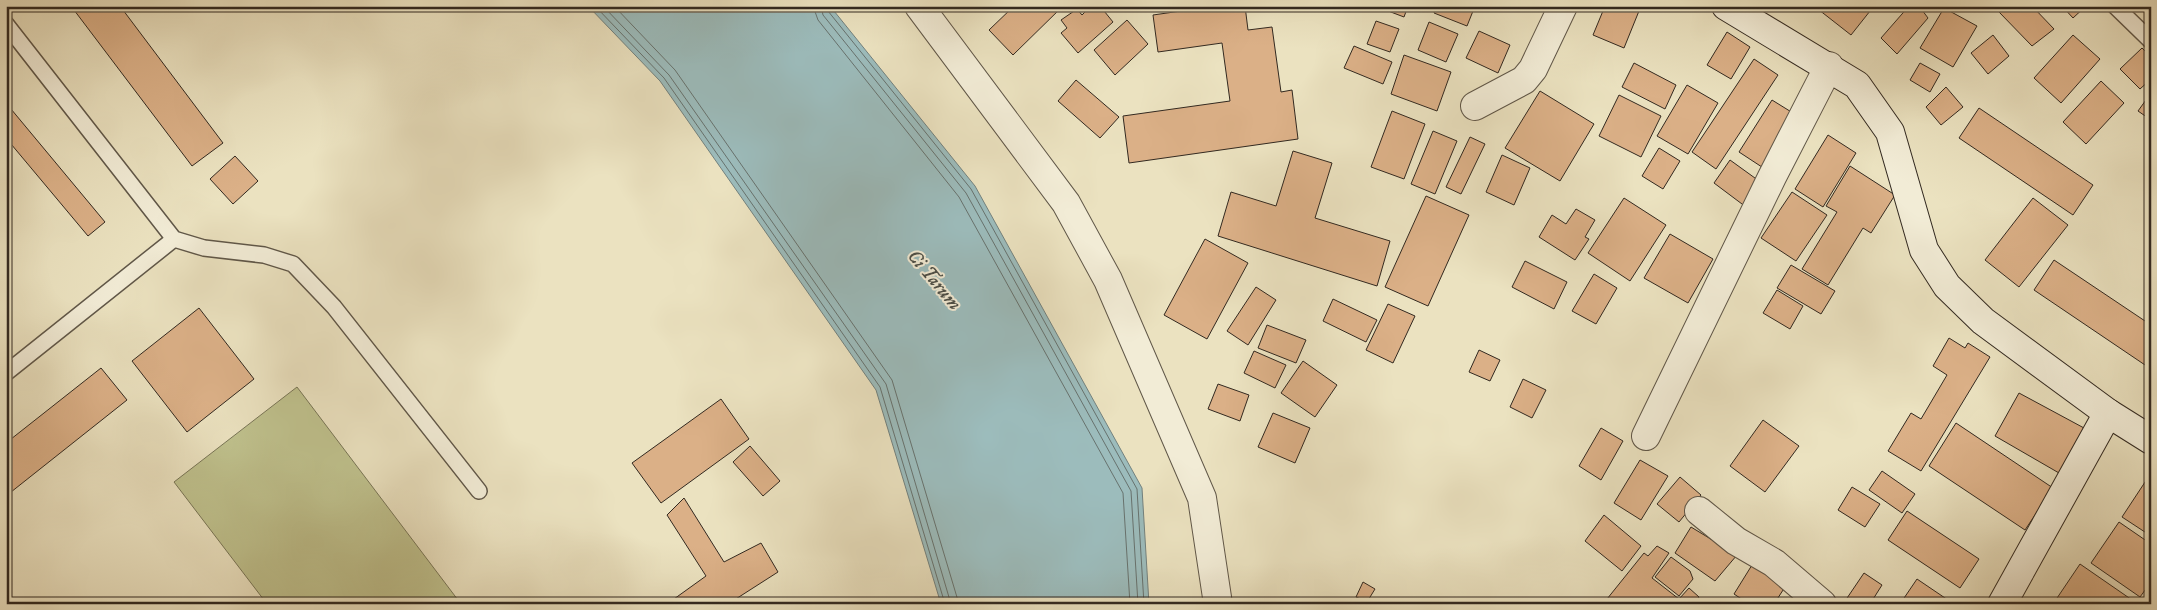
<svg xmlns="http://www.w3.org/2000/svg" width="2157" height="610" font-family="'IM FELL DW Pica',serif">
<rect width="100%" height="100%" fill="#ebe2c0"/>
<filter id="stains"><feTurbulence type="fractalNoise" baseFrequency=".004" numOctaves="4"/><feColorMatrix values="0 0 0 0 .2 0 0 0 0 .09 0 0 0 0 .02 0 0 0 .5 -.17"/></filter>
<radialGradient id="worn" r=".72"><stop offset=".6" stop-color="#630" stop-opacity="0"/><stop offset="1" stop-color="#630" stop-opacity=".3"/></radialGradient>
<polygon fill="#bfc18d" stroke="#787556" points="297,387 461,604 267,604 174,482"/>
<polygon fill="#9cbcbc" stroke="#72817e" points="588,6 830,6 975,186 1142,488 1149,604 941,604 876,390 660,81"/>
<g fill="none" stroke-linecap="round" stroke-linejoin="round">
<g stroke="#67726e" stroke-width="1">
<polyline points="595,6 664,78 880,387 945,604"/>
<polyline points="603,6 669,75 886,384 951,604"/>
<polyline points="614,6 675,70 892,380 959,604"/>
<polyline points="813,6 818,20 959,197 1123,493 1130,604"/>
<polyline points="821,6 823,15 966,193 1131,491 1138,604"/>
<polyline points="827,6 828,11 971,189 1137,489 1144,604"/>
</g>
</g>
<g fill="#dbb087" stroke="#322920">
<polygon points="71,6 120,6 223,143 192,166"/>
<polygon points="1014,6 1063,6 1013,55 989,30"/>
<polygon points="1091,6 1100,6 1113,22 1078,53 1061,33 1067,28 1061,20 1077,9 1082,15"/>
<polygon points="1216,6 1245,6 1248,30 1272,27 1281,92 1292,90 1298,139 1129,163 1123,116 1230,101 1222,43 1158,52 1153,15"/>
<polygon points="1375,6 1408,6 1404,17"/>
<polygon points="1437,6 1475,6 1467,26 1434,13"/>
<polygon points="1605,6 1641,6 1624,48 1593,35"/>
<polygon points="1814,6 1874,6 1851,35"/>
<polygon points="1909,6 1919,6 1928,18 1897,54 1881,38"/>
<polygon points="2006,6 2032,6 2054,29 2032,46 1999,12"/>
<polygon points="2062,6 2086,6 2073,18"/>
<polygon points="1944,8 1977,26 1953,67 1920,48"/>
<polygon points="1127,20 1148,44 1115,75 1094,50"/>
<polygon points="1376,21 1399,29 1390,52 1367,44"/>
<polygon points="1429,22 1458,34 1446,62 1418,50"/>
<polygon points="1479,31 1510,45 1498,73 1466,58"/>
<polygon points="1727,32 1750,47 1731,79 1707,65"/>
<polygon points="1993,35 2009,56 1988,74 1971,53"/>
<polygon points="2073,35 2100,59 2061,103 2034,78"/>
<polygon points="1354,46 1392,62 1383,84 1344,68"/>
<polygon points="2142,48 2151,57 2151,79 2140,89 2120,69"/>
<polygon points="1404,55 1451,72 1437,111 1391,94"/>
<polygon points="1754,59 1778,75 1716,169 1692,152"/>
<polygon points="1634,63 1676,85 1665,109 1622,87"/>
<polygon points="1920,63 1940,74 1930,92 1910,80"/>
<polygon points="1076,80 1119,117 1100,138 1058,101"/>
<polygon points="2101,81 2124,103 2086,144 2063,122"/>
<polygon points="1687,85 1718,103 1688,154 1657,136"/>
<polygon points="1946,87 1963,107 1941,125 1926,107"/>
<polygon points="1540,91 1594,124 1560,181 1505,148"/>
<polygon points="2151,93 2151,120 2138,111"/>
<polygon points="1619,95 1661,116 1641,157 1599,136"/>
<polygon points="1772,100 1801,118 1768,171 1739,152"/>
<polygon points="6,103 105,222 88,236 6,138"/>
<polygon points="1979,108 2093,185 2073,215 1959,138"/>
<polygon points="1392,111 1425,124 1404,179 1371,167"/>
<polygon points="1433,131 1457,141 1435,194 1411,184"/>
<polygon points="1828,135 1856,153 1823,207 1795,189"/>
<polygon points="1470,137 1485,144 1461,194 1446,187"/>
<polygon points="1659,148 1680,161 1663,189 1642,176"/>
<polygon points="1293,151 1332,163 1315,218 1390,241 1377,286 1218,236 1231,192 1276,206"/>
<polygon points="1502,155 1530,168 1514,205 1486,192"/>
<polygon points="235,156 258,181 233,204 210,179"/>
<polygon points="1730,160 1766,186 1750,210 1714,183"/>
<polygon points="1850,166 1895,195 1871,233 1863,228 1828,285 1802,269 1837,212 1826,206"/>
<polygon points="1792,192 1827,215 1796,261 1761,238"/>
<polygon points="1426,196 1469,215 1428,306 1385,287"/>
<polygon points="1624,198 1666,225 1630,281 1588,253"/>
<polygon points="2033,198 2068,225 2019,287 1985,260"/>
<polygon points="1576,209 1595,220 1585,237 1589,239 1575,260 1539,237 1552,215 1566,224"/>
<polygon points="1670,234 1713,259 1688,303 1644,278"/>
<polygon points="1205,239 1248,263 1207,339 1164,315"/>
<polygon points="2054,260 2151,325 2151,363 2148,367 2034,290"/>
<polygon points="1525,261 1567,282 1554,309 1512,287"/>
<polygon points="1791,265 1835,291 1821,314 1777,288"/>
<polygon points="1594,274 1617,288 1596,324 1572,311"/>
<polygon points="1256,287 1276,300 1248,345 1227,331"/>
<polygon points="1777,290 1803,306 1790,329 1763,313"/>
<polygon points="1333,299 1377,320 1366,342 1323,321"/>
<polygon points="1388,304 1415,316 1393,363 1366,350"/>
<polygon points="199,308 254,379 187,432 132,361"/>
<polygon points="1267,325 1306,340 1296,363 1258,348"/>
<polygon points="1949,338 1965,348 1968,343 1990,357 1921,471 1888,451 1911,413 1921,419 1947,375 1933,366"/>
<polygon points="1479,350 1500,360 1490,381 1469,372"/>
<polygon points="1254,351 1286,365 1275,388 1244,373"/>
<polygon points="1303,361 1337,385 1315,417 1281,393"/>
<polygon points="101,368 127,400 6,496 6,443"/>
<polygon points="1523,379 1546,390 1532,418 1510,407"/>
<polygon points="1218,384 1249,395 1240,421 1208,409"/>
<polygon points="2019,393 2084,428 2059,473 1995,436"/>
<polygon points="721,399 749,439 661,503 632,463"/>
<polygon points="1273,413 1310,428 1295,463 1258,447"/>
<polygon points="1763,420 1799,446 1765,492 1730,466"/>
<polygon points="1956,423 2053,488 2025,530 1929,466"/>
<polygon points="1601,428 1623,441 1601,480 1579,466"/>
<polygon points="750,446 780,481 763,496 733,462"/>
<polygon points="1640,460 1668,476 1641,520 1614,503"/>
<polygon points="1882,471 1915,494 1902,513 1869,490"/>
<polygon points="2151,473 2151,536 2122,517"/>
<polygon points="1680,477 1701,495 1679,522 1657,504"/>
<polygon points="1852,487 1880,504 1865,527 1838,510"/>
<polygon points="684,498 724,562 761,543 778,572 728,604 667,604 706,576 667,515"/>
<polygon points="1907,511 1979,559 1960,588 1888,540"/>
<polygon points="1604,515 1641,546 1622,571 1585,541"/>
<polygon points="2119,522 2151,544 2151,582 2140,597 2091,563"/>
<polygon points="1691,527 1737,555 1715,581 1675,553"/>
<polygon points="1657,546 1669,553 1652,578 1679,599 1689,588 1699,597 1695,604 1613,604 1607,599 1644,553 1648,556"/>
<polygon points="1671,557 1690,571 1693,579 1679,596 1655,577"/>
<polygon points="2080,564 2135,602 2134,604 2053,604"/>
<polygon points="1752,565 1785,587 1774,604 1749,604 1734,594"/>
<polygon points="1864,573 1882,585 1870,604 1843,604"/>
<polygon points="1917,579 1948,600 1946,604 1900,604"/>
<polygon points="1363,582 1375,589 1367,602 1356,597"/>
</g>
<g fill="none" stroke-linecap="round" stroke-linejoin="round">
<defs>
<g id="lane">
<polyline points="2115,6 2151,41"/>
<polyline points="6,24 174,239 204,248 264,255 293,264 334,307 479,491"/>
<polyline points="6,373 174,239"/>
</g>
<g id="street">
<polyline points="919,6 1066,203 1108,280 1202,498 1218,604"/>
<polyline points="1475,106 1524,80 1533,69 1563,6"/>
<polyline points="1646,436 1772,177 1829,66"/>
<polyline points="1699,511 1736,541 1774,563 1822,604"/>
</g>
<g id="secondary">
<polyline points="1726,6 1857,85 1890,132 1924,250 1947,286 1983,321 2108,413 2151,440"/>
<polyline points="2002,604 2108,413"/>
</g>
</defs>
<use href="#lane" stroke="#605748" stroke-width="18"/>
<use href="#street" stroke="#605748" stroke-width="30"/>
<use href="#secondary" stroke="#322920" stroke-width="30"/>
<use href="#lane" stroke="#f2ecd6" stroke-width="15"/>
<use href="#street" stroke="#f2ecd6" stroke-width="28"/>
<use href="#secondary" stroke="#f2ecd6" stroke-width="28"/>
</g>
<g text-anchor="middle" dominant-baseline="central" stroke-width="4" stroke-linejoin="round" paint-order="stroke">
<g font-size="19" font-style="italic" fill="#4c4e47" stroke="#f2ecd6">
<text transform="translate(934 280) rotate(50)">Ci Tarum</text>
</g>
</g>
<rect width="2157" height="610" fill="none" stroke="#ebe2c0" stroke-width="25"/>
<rect x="8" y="8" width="2142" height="595" fill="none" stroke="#322920" stroke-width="2.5"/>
<rect x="12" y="12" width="2132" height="585" fill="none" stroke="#322920"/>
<rect width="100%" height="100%" filter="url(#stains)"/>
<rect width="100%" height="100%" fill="url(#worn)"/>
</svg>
